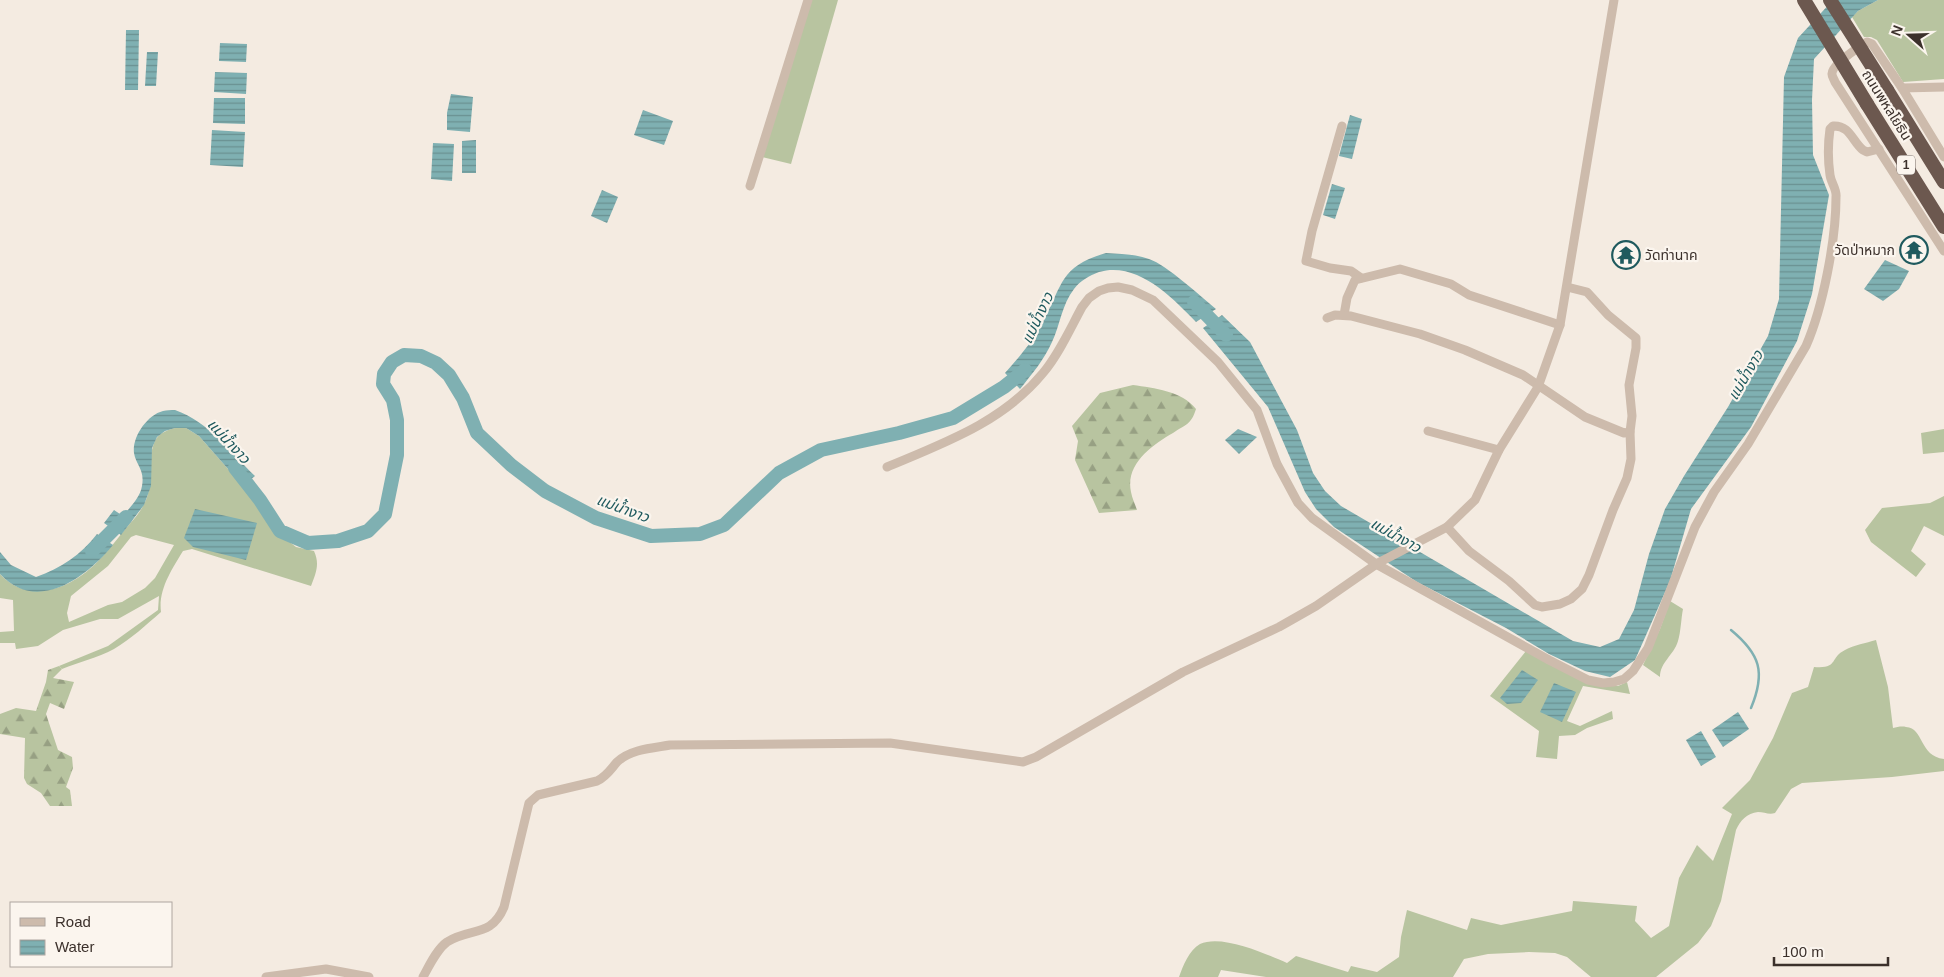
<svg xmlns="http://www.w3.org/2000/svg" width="1944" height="977" font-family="Arial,'Noto Sans Thai',sans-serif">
<defs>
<pattern id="forest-firs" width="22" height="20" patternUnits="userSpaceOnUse" patternTransform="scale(1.25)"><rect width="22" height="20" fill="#b8c4a0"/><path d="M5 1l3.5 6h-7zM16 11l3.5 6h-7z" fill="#97a083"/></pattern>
<pattern id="water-rules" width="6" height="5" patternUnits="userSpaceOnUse" patternTransform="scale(1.25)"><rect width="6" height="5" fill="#7fb0b2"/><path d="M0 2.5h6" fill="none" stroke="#699091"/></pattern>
</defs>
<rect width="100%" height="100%" fill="#f4ebe1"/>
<g fill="#b8c4a0" fill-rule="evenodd">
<polygon points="811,0 838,0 791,164 762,157"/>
<polygon points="1878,0 1944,0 1944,79 1903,82 1877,40 1871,37 1864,37 1852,17 1858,11"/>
<path d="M175,428H186L199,436L243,486L277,532L296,547L314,551C320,564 316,573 311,586L192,549L183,551C172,569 158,590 161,612C146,625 131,639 114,649C97,658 79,662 62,669L59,666L108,646L158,610L159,596L118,619H100L63,630L38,646L16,649L15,643H0V632L14,631L13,600L0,598V574C10,585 23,591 37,591C76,590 100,561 122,533C129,524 138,516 143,506C156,485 145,459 156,439C161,432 168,430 175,428ZM136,535L174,545L155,578L145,588L122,602L108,605L69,622L67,613L71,596L108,566L131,537Z"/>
<polygon points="1944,429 1944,452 1923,454 1921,433"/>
<polygon points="1944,496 1944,536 1924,526 1911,551 1926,564 1916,577 1871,542 1865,530 1882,508 1930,503"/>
<path d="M1670,601L1683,609C1681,619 1681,631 1678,641C1674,655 1660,662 1660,677L1643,665L1660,629Z"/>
<path d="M1876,640L1888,687L1893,728C1897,727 1902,726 1906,727C1924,728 1919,756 1944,759V771L1892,777L1802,783L1791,789L1775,813C1769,815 1764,812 1758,812C1747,813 1740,821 1736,830L1721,901L1711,926L1698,943L1656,977H1591L1567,957L1555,953L1529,952L1488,954L1464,959L1453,977H1266L1221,970L1218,977H1179C1183,966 1189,950 1200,944C1222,934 1266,954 1287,963L1296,956L1348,972L1351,966L1377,972L1399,957L1401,937L1407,910L1467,930L1471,918L1501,925L1572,911L1573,901L1637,906L1635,921L1651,938L1669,926L1679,878L1697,845L1713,861L1732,814L1722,808L1750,780L1773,738L1792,693L1808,687L1814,667C1839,669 1829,658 1845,650C1854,645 1866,643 1876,640Z"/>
<polygon points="1526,651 1608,686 1618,686 1627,682 1630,694 1583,686 1567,721 1580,726 1612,711 1613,719 1587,728 1575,735 1559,736 1557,759 1536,757 1539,731 1490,696"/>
</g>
<g fill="url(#forest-firs)">
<path d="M1133,385C1154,388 1182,391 1196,409C1191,425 1186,424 1173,433C1152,445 1125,464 1131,492C1132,498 1135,504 1137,510L1099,513L1075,460L1078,441L1072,426L1100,393Z"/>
<polygon points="59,666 62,669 53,678 74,682 64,709 50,703 46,714 58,750 72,757 73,768 66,787 70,790 72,806 50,806 41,793 27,784 24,778 25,738 0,734 0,714 16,708 36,711 46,682 48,670"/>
</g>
<g fill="url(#water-rules)">
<polygon points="1833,0 1878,0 1858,11 1814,59 1812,100 1813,155 1829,195 1812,294 1797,341 1751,427 1691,509 1670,581 1635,660 1610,677 1585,671 1549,654 1506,628 1417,582 1334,527 1316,509 1305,492 1268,407 1203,328 1222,315 1250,342 1297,430 1313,473 1325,491 1341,506 1573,641 1600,647 1619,639 1634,610 1649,554 1665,509 1684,476 1728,407 1768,336 1779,299 1784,77 1798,38"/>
<polygon points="126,30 139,30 138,90 125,90"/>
<polygon points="220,43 247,44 246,62 219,61"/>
<polygon points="147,52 158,52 156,86 145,86"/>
<polygon points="215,72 247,73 246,94 214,92"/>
<polygon points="451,94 473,97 470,132 447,130 447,113"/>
<polygon points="214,98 245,98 245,124 213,123"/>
<polygon points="643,110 673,121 664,145 634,135"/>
<polygon points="1350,115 1362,119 1352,159 1339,156"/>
<polygon points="212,130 245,132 243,167 210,165"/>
<polygon points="476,140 476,173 462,173 462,141"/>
<polygon points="433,143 454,144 452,181 431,179"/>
<polygon points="1332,184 1345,188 1335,219 1323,215"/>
<polygon points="602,190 618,197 607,223 591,216"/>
<path d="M1106,253C1120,254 1135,254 1149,259C1167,265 1200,296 1216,309L1196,322C1172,297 1137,261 1099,272C1089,276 1081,280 1074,289C1062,304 1060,325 1052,342C1044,360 1032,374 1020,389L1005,373C1020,356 1034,340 1044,320C1063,283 1061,266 1106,253Z"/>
<polygon points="1885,260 1909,271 1899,289 1883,301 1864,289"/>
<path d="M175,410C209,422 230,452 255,476L243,486L199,436L186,428H175L165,431L157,437L152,448L151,486L144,505L121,535L104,523L114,510L123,516C130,507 140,498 142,486C145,470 136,465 134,453C132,437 147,415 163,411C167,410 171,410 175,410Z"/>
<polygon points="1238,429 1257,437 1239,454 1225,440"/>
<polygon points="195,509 257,523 246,560 193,547 184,538"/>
<path d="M97,534L113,545C86,578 37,614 0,574V552L11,565L36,577C61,568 81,555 97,534Z"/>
<polygon points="1522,670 1538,680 1521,703 1507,704 1500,698"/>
<polygon points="1554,683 1576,692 1562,722 1540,712"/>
<polygon points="1738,712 1749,729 1723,747 1712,730"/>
<polygon points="1701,731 1716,757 1701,766 1686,740"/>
</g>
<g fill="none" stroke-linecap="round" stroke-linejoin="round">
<path stroke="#7fb0b2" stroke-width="2.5" d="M1731,630C1760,654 1766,672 1751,708"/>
<g stroke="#7fb0b2" stroke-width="14">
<polyline points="1194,302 1226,335"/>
<polyline points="235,468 260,500 280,531 308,543 338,541 368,531 385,514 397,455 397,420 393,400 383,384 384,374 392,362 404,355 421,356 436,363 449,375 463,398 477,433 511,465 545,491 596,518 651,536 700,534 724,525 779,473 821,450 899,433 953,418 1004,387 1025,370"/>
<polyline points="92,551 126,517"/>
</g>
<g stroke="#cdbbac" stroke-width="9">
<polyline points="1902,88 1944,87"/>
<polyline points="1342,126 1312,231 1306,261 1330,268 1351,271 1361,278"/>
<path d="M1944,157L1902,88L1872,44L1867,42C1859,47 1831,65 1832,74C1832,77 1834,79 1835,82L1944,251"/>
<polyline points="750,186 808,0"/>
<polyline points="1344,315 1347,298 1355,280 1400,269 1451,284 1469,295 1560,325"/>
<polyline points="1327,318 1335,315 1351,316 1420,334 1465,350 1523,375 1585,417 1624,433 1630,432"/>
<polyline points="1428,431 1499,450"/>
<path d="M887,467C944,443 1003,422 1043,373C1059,354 1070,329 1082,307L1089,298L1099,291L1108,288L1118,287L1132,290L1153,300L1218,362L1257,410L1277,464L1298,503L1312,518L1376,564L1549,660L1588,680L1603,683L1614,682L1624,679L1633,671L1648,648L1695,527L1714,492L1748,444L1806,346C1823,307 1836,240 1836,197C1837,189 1831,183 1830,175C1828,161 1828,143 1830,129L1833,126C1850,125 1852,141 1863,150L1867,152L1879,149"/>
<polyline points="1447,527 1469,551 1509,581 1535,605 1542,607 1560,604 1571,599 1582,589 1589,575 1613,510 1627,478 1631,459 1630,432 1632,416 1629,385 1636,348 1636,338 1608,315 1587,292 1567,287"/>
<polyline points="266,977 326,969 369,977"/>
<path d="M423,977C429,966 437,949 447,942C471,927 491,938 504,907L529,803L538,795L597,781C607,776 610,770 617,762C631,749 653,748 670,745L890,743L1023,762L1036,757L1183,672L1279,627L1316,606L1378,563L1447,527L1475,500L1499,450L1538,387L1560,325L1614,0"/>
</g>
<g stroke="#6c584f" stroke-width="14">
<polyline points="1887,90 1944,182"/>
<polyline points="1867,104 1944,227"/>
</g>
<g stroke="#6c584f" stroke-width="14">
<polyline points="1804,0 1867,104"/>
<polyline points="1830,0 1887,90"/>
</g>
</g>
<defs>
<symbol id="temple-ring" viewBox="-11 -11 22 22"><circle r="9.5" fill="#fbf5ee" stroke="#1f5a5e" stroke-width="1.5"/><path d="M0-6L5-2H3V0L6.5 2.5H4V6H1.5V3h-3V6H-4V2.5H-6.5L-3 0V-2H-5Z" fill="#1f5a5e"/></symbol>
</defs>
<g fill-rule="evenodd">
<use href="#temple-ring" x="1898" y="234" width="32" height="32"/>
<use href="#temple-ring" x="1610" y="239" width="32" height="32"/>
</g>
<g text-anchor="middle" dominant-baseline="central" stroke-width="4.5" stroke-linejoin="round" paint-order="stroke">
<rect fill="#fbf5ee" stroke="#756b66" stroke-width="1" x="1897" y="155.5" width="18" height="19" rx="4"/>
<g font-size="12" font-weight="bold" fill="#3b302b">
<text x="1906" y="165">1</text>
</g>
<g font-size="14" fill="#3b302b" stroke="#fbf5ee">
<text transform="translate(1887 105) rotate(58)">ถนนพหลโยธิน</text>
</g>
<g font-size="14" fill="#3b302b" stroke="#fbf5ee" text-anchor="end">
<text x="1895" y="250">วัดป่าหมาก</text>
<text x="1645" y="255" text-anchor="start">วัดท่านาค</text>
</g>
<g font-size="15" font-style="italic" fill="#1f5a5e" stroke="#fbf5ee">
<text transform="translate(1037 318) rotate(-65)">แม่น้ำงาว</text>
<text transform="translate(1745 375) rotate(-60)">แม่น้ำงาว</text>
<text transform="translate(229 441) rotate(47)">แม่น้ำงาว</text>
<text transform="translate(623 508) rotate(20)">แม่น้ำงาว</text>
<text transform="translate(1396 535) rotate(29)">แม่น้ำงาว</text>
</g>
</g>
<rect x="10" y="902" width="162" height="65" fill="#fbf5ee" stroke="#aea6a0"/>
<rect x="20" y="918" width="25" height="8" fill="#cdbbac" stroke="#aea6a0"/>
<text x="55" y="927" font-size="15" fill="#3b302b">Road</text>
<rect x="20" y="940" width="25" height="15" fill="url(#water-rules)" stroke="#aea6a0"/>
<text x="55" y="952" font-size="15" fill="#3b302b">Water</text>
<g transform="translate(1909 35) rotate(290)" stroke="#fbf5ee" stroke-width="4" paint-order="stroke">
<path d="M0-4L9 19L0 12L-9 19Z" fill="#3b302b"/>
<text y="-8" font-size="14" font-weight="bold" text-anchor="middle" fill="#3b302b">N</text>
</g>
<path d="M1774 957v8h114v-8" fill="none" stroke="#3b302b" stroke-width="2.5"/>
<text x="1782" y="957" font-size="15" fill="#3b302b" stroke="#fbf5ee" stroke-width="4" paint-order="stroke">100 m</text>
</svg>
